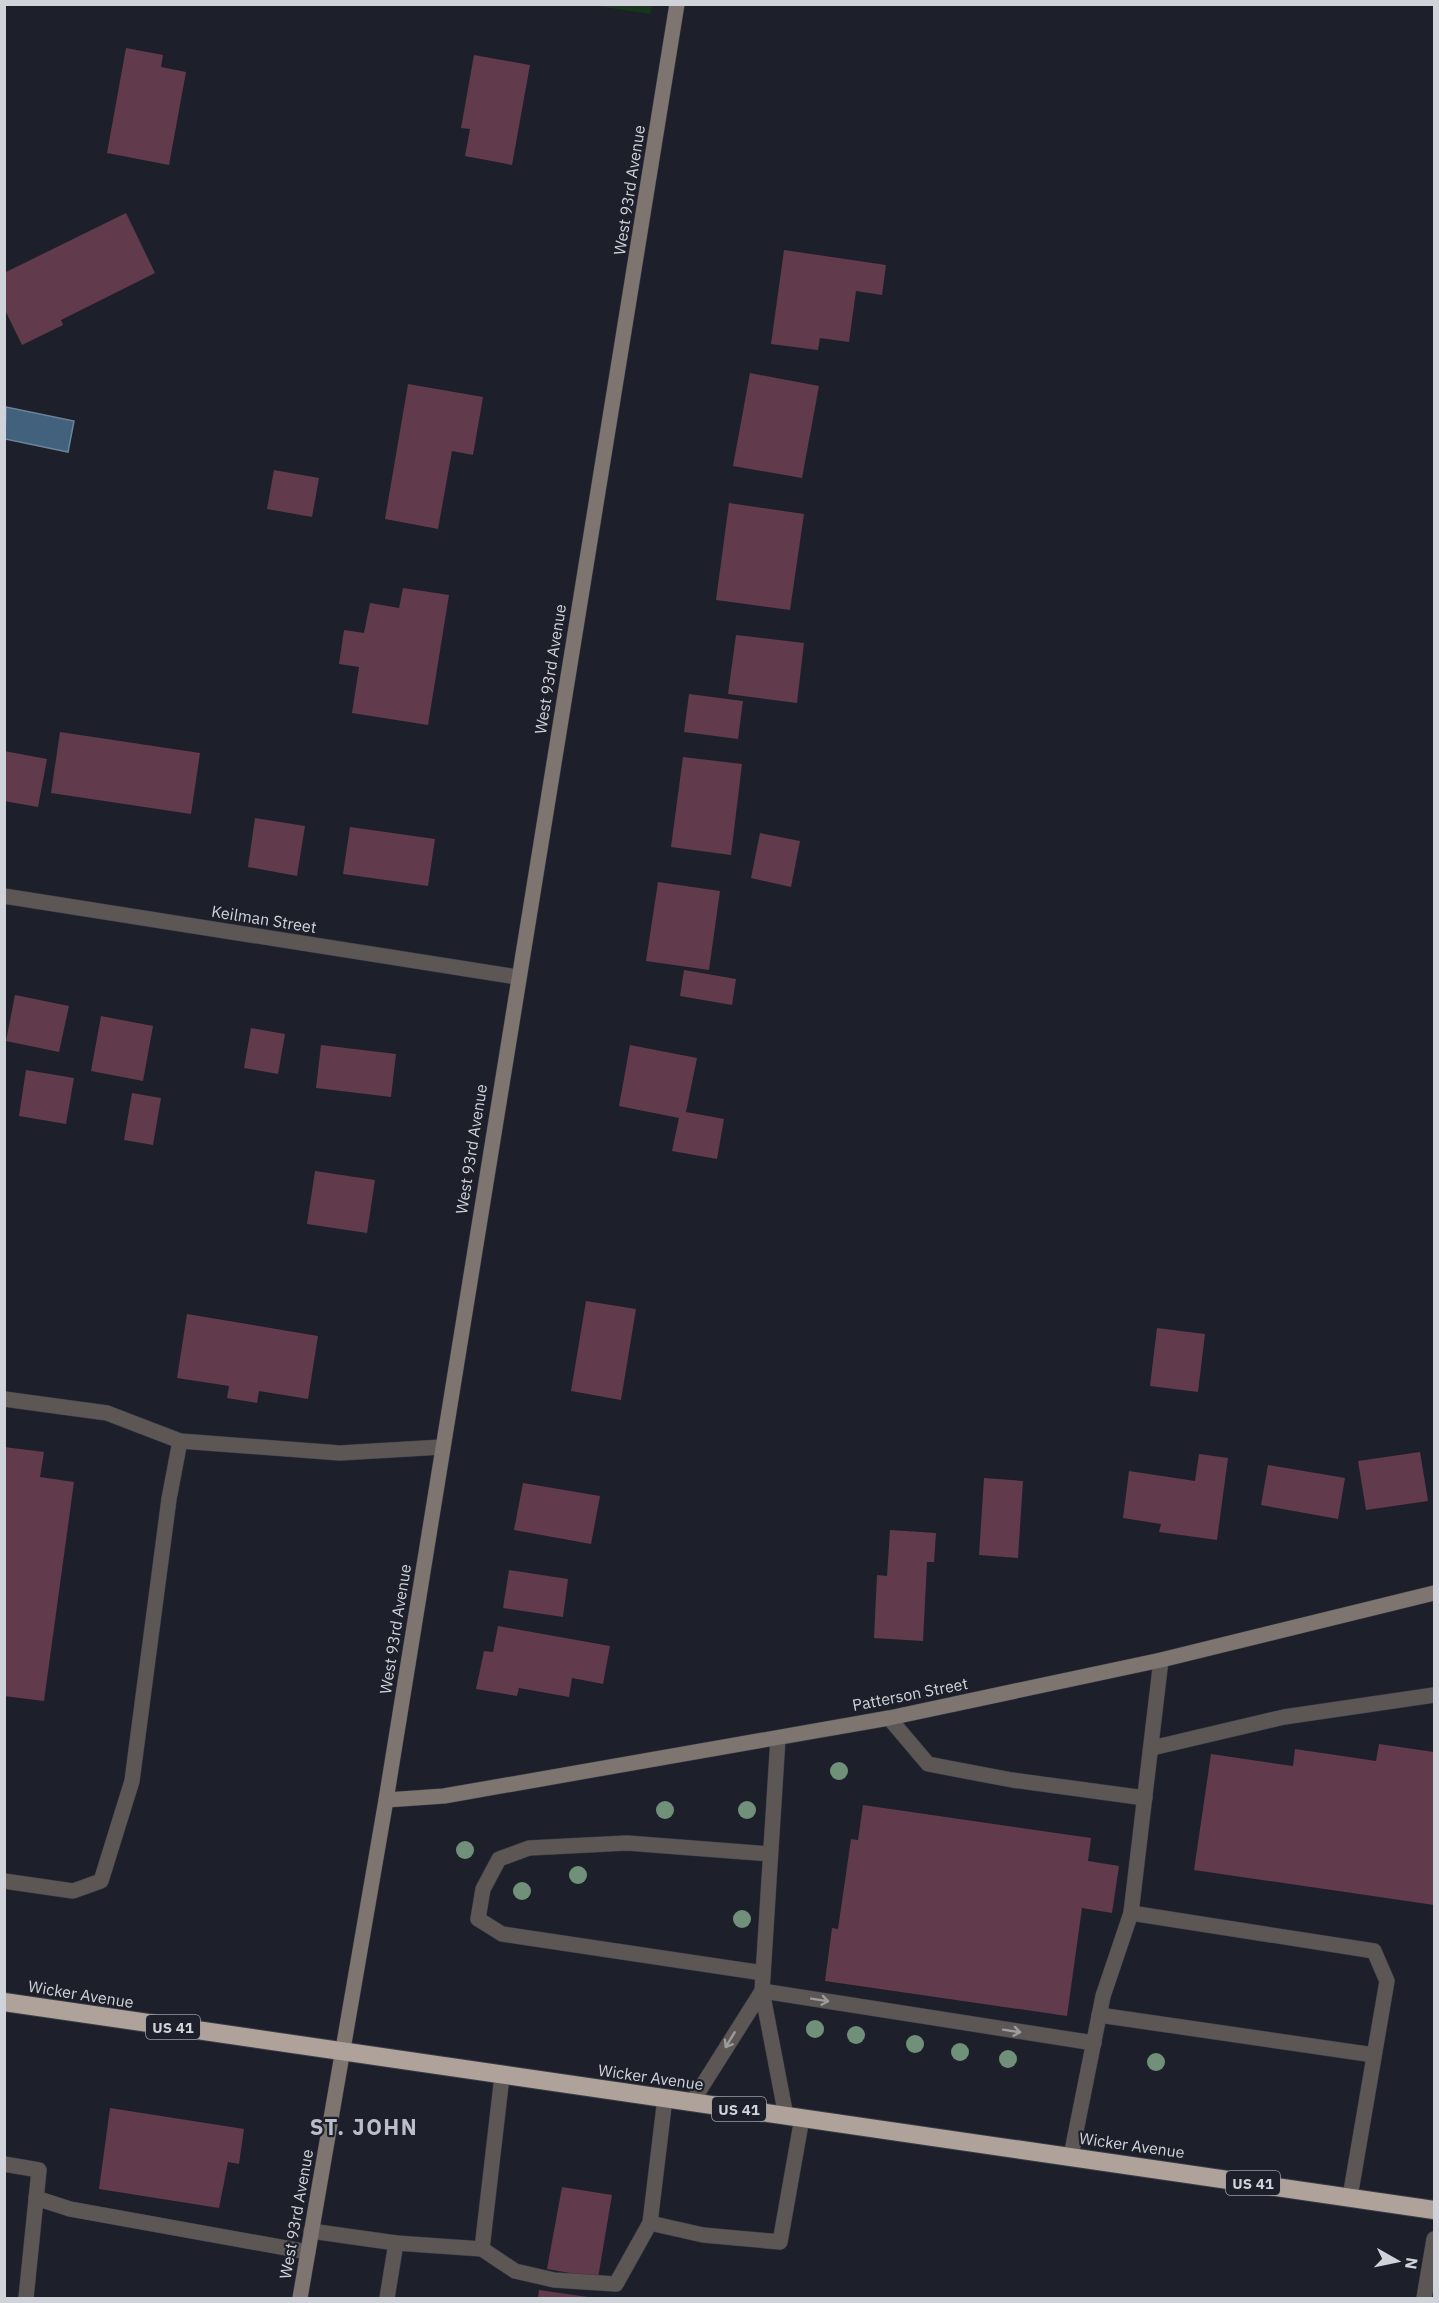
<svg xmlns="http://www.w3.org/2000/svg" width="1439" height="2303" font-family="'IBM Plex Sans',sans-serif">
<rect width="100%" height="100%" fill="#1d202a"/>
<polygon fill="#17351c" points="592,5 652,4 652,5 650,14"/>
<polygon fill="#41617d" stroke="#6c8399" stroke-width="1.5" points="6,407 74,421 68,452 5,439"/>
<g fill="#613a4b">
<polygon points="126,48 163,55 161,67 186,72 169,165 107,153"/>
<polygon points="474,55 530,65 512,165 465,156 470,129 461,128"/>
<polygon points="126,213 155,273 61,320 63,325 22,345 4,308 4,273"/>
<polygon points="784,250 886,265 882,295 856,291 849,342 820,338 818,350 771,344"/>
<polygon points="750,373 819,386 802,478 733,466"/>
<polygon points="408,384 483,397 473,455 452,451 438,529 385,519"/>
<polygon points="274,470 319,478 312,517 267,509"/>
<polygon points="729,503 804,514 790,610 716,600"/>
<polygon points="403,588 449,595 428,725 352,713 359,667 339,664 344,630 364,633 370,603 399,608"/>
<polygon points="736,635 804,643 797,703 728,694"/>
<polygon points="689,694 743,701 738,739 684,732"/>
<polygon points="60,732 200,753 191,814 51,793"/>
<polygon points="4,751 47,759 38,807 4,801"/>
<polygon points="683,757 742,764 731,855 671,847"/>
<polygon points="255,818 305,826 297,876 248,867"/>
<polygon points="350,827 435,839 428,886 343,874"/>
<polygon points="760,833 800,841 791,887 751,878"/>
<polygon points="658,882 720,891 709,970 646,961"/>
<polygon points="684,970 736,979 732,1005 680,996"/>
<polygon points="15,995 69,1006 59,1052 6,1041"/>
<polygon points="101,1016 153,1026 143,1081 91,1071"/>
<polygon points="251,1028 285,1034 278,1074 244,1068"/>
<polygon points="321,1045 396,1054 391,1097 316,1088"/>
<polygon points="630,1045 697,1058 686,1112 724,1119 717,1159 672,1151 679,1118 619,1106"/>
<polygon points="26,1070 74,1078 66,1124 19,1116"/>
<polygon points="132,1093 161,1098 153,1145 124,1140"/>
<polygon points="315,1171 375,1180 367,1233 307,1224"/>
<polygon points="586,1301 636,1309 621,1400 571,1391"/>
<polygon points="187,1314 318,1336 308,1399 259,1391 257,1403 227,1398 229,1386 177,1378"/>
<polygon points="1157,1328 1205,1334 1198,1392 1150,1386"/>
<polygon points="4,1447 44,1452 40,1477 74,1482 44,1701 4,1696"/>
<polygon points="1420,1452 1428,1501 1366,1510 1358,1461"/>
<polygon points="1199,1454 1228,1458 1217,1540 1159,1532 1161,1524 1123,1518 1129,1471 1195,1481"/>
<polygon points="1268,1465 1345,1478 1338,1519 1261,1505"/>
<polygon points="984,1478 1023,1481 1018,1558 979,1555"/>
<polygon points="523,1483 600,1496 591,1544 514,1530"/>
<polygon points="890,1530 936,1533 934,1562 927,1562 923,1641 874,1638 877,1575 887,1576"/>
<polygon points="509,1570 568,1579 563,1617 503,1608"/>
<polygon points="498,1626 610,1646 603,1684 572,1678 569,1697 519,1688 517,1696 476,1689 484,1651 493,1652"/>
<polygon points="1379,1744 1434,1752 1434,1905 1194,1870 1211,1754 1293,1766 1295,1749 1376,1761"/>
<polygon points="863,1805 1091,1838 1088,1861 1119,1866 1112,1913 1082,1908 1067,2016 825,1981 832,1928 838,1929 851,1839 858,1840"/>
<polygon points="110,2108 244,2129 239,2164 228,2162 219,2208 99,2189"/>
<polygon points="562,2187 612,2195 598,2278 547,2269"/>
<polygon points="539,2290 588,2297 588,2298 538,2298"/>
</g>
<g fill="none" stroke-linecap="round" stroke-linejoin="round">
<defs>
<g id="lane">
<polyline points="4,1399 107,1413 180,1441 340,1453 442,1447"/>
<polyline points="889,1718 928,1764 1012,1780 1145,1798"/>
<polyline points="778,1738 762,1991 786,2116"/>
<polyline points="1152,1748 1284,1717 1434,1695"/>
<polyline points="4,1881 73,1891 101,1881 132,1781 169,1499 180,1441"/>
<polyline points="1131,1913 1374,1951 1387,1981 1350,2197"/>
<polyline points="763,1973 502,1934 478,1919 483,1889 499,1859 529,1848 627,1843 770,1854"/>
<polyline points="762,1991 1094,2043"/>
<polyline points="1099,2015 1374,2055"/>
<polyline points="692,2102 762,1991"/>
<polyline points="1071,2156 1103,1996 1131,1913 1161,1660"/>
<polyline points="4,2164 39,2170 26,2298"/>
<polyline points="36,2198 70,2209 308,2252"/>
<polyline points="650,2223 703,2235 780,2242 802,2118"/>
<polyline points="311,2231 396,2243 387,2298"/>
<polyline points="396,2243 482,2249 502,2076"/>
<polyline points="482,2249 515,2271 554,2280 616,2284 650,2223 665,2098"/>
</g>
<g id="street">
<polyline points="4,896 517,977"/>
<polyline points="1424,2298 1434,2239"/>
</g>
<g id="secondary">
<polyline points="386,1800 444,1796 889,1718 1161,1660 1434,1593"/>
<polyline points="300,2298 386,1800 677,4"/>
</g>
<polyline id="highway" points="4,2002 1434,2210"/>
</defs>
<use href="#lane" stroke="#3a3d46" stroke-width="16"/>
<use href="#street" stroke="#3a3d46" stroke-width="16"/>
<use href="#secondary" stroke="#3a3d46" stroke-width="16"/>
<use href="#highway" stroke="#3a3d46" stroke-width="20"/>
<use href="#lane" stroke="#5c5654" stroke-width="15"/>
<use href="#street" stroke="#5c5654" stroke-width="15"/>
<use href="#secondary" stroke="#7e7571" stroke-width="15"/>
<use href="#highway" stroke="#afa29b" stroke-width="18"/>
</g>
<g fill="#709079">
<circle cx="839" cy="1771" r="9"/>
<circle cx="665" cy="1810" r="9"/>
<circle cx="747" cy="1810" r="9"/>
<circle cx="465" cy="1850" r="9"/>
<circle cx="578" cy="1875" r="9"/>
<circle cx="522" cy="1891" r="9"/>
<circle cx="742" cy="1919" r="9"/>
<circle cx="815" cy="2029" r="9"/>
<circle cx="856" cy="2035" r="9"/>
<circle cx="915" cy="2044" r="9"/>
<circle cx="960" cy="2052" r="9"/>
<circle cx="1008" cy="2059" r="9"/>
<circle cx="1156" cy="2062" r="9"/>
</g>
<defs><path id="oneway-shaft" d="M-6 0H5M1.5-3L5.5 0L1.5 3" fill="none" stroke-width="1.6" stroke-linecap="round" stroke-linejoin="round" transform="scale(1.5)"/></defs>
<g stroke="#9c9b9e">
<use href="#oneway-shaft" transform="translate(820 2000) rotate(9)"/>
<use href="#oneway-shaft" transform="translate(1012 2031) rotate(9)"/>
<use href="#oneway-shaft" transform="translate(730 2040) rotate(121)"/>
</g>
<g text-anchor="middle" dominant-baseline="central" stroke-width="4.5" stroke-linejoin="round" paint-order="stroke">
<g fill="#1d202a" stroke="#9b9da5" stroke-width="1.5">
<rect x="146" y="2015" width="54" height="24" rx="4.5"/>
<rect x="712" y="2097" width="54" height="24" rx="4.5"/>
<rect x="1226" y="2171" width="54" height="24" rx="4.5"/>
</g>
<g font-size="15" font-weight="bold" fill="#d1d3da">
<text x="173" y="2027">US 41</text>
<text x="739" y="2109">US 41</text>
<text x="1253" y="2183">US 41</text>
</g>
<g font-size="16" fill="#d1d3da" stroke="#1d202a">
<text transform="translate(629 190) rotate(-81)">West 93rd Avenue</text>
<text transform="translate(550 669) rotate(-81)">West 93rd Avenue</text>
<text transform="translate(264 919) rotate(9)">Keilman Street</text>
<text transform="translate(471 1149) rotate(-81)">West 93rd Avenue</text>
<text transform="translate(395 1629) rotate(-81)">West 93rd Avenue</text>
<text transform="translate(910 1694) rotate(-11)">Patterson Street</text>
<text transform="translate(81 1994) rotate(9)">Wicker Avenue</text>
<text transform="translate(651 2077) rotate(8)">Wicker Avenue</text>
<text transform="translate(1132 2145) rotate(8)">Wicker Avenue</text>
<text transform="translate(296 2214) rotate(-80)">West 93rd Avenue</text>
</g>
<g font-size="22" font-weight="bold" letter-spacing="1.5" fill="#babecb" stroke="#1d202a">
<text x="364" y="2126">ST. JOHN</text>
</g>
</g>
<rect width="1439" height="2303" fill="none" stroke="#d1d3da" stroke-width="12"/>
<g transform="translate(1397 2261) rotate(99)" stroke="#1d202a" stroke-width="4.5" paint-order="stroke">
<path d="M0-4.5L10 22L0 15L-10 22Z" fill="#d1d3da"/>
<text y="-9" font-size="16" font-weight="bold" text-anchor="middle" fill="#d1d3da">N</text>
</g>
</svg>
